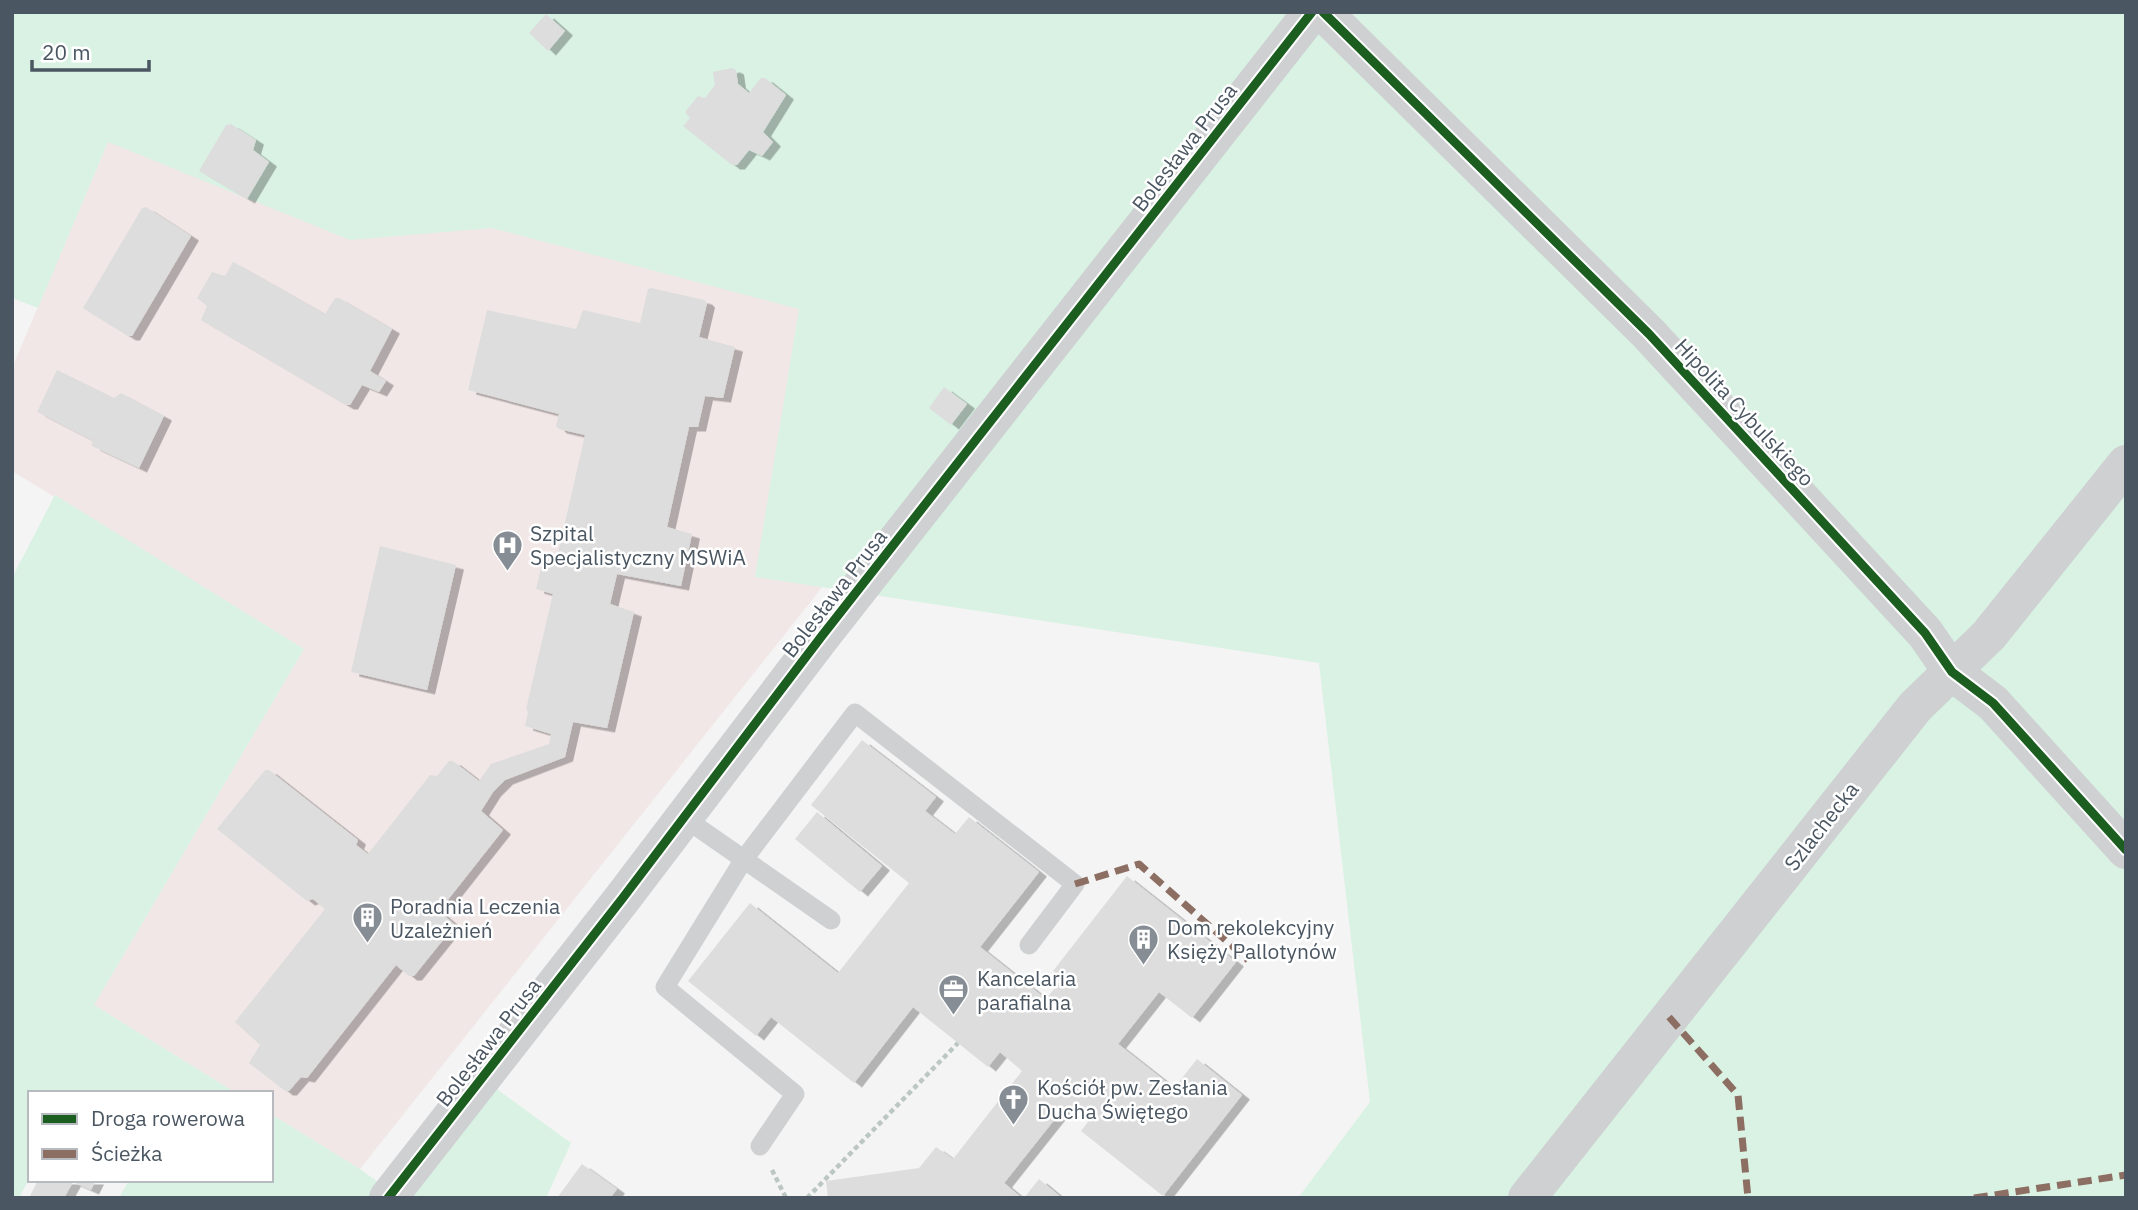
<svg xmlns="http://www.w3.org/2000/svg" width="2138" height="1210" font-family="'IBM Plex Sans',sans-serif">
<defs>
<filter id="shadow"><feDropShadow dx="8" dy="4.5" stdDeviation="0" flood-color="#0004"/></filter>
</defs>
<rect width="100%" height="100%" fill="#f4f4f4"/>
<polygon fill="#f1e7e6" points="1273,12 951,425 360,1169 271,1114 271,1093 236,1093 94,1005 304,649 12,471 12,368 108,142"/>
<g fill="#d9f2e3">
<polygon points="12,12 2126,12 2126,1198 1298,1198 1370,1102 1319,663 755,577 799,309 492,228 350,240 108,142 38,308 12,298"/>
<polygon points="55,495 304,649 94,1005 236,1093 30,1093 30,1177 19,1198 12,1198 12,578"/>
<polygon points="494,1087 571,1143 546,1198 403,1198"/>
<polygon points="271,1114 360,1169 400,1198 119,1198 129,1180 271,1180"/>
</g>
<g fill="#ddddde" filter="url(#shadow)">
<polygon points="546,14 565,31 548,51 529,33"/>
<polygon points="732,68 736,70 738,84 749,93 761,78 765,78 786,95 763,132 773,142 762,156 749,150 737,165 732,165 683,126 690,118 685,112 698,96 705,98 715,85 713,72"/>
<polygon points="231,124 256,140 253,150 269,162 247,199 199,171 226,125"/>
<polygon points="146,207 191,236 132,336 128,336 83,308 142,208"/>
<polygon points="233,262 325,314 335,298 339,298 392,329 370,371 386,381 379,392 362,385 350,405 346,405 201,320 207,306 197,298 212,272 225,276"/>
<polygon points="651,288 704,300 707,303 699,337 735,347 723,398 705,396 698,427 689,427 667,527 692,534 681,586 617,574 610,604 634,612 607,728 573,722 565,757 505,780 493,792 481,811 503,830 439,911 455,925 414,976 409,976 396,965 307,1078 301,1077 289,1091 285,1091 249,1063 260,1045 235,1022 325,909 313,899 307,901 217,829 265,770 269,770 358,840 356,845 368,854 430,775 437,776 449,761 453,761 479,781 491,764 549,744 551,734 525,726 528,712 526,709 553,594 536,589 544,556 557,557 585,435 559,429 556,426 559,414 468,390 487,310 576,329 583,310 640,323 648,289"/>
<polygon points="57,370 114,398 121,393 164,416 139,468 92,446 92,440 37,412"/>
<polygon points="944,387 967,404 951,425 929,408"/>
<polygon points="380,546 456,565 427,690 351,672"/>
<polygon points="862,740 936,797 925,811 955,834 969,817 1039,872 980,947 1046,999 1062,979 1053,971 1127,876 1236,962 1192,1018 1159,992 1118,1044 1174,1088 1197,1059 1242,1095 1163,1196 1081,1131 1090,1119 1066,1105 1004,1183 1022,1198 828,1198 826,1181 919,1168 936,1147 953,1159 1022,1071 1000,1052 988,1067 913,1007 854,1083 771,1017 756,1036 688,981 750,903 838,973 909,883 811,805"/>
<polygon points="817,812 882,866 860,892 795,839"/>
<polygon points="582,1164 617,1189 610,1198 557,1198"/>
<polygon points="1039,1179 1062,1198 1024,1198"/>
<polygon points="38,1180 96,1180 91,1190 73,1182 64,1198 29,1198"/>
</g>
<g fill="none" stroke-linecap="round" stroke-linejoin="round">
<g stroke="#bcc7c4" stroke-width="4.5" stroke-dasharray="5 3.5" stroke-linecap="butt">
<polyline points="772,1170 786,1198"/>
<polyline points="807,1198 958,1043"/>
</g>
<g stroke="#ced0d2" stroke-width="19">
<polyline points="683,817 831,920"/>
<polyline points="760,1146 795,1094 665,987 744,859 855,713 1075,884 1029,945"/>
</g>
<g stroke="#ced0d2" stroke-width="38">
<polyline points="1323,12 1649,334 1925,633 1952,672 1993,703 2126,850"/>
<polyline points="388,1198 622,899 821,637 1312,12"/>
<polyline points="1527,1198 1915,707 1989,635 2126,464"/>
</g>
<g stroke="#8d6e63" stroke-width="7" stroke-dasharray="14 7" stroke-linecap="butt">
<polyline points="1075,884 1139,864 1248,960"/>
<polyline points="1669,1017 1738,1095 1748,1198"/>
<polyline points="1974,1198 2126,1175"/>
</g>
<defs>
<g id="cycleway">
<polyline points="1323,12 1649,334 1925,633 1952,672 1993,703 2126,850"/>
<polyline points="388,1198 622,899 821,637 1312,12"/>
</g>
</defs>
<use href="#cycleway" stroke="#fff" stroke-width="13"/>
<use href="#cycleway" stroke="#1b5e20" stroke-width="9"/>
</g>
<defs>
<symbol id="hospital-pin" viewBox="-11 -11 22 30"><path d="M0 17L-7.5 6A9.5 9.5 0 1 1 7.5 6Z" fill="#868d94" stroke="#fff"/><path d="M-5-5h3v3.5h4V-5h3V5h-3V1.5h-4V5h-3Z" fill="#fff"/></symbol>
<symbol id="building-pin" viewBox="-11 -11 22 30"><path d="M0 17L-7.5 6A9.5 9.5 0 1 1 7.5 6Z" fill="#868d94" stroke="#fff"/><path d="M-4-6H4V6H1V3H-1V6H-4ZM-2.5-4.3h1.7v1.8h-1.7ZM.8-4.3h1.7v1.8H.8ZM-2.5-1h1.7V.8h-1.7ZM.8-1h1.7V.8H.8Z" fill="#fff"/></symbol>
<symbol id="office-pin" viewBox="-11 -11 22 30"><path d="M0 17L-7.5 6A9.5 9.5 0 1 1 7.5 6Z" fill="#868d94" stroke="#fff"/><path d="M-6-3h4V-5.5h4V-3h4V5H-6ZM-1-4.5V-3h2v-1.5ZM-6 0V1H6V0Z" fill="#fff"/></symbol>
<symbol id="church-pin" viewBox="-11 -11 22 30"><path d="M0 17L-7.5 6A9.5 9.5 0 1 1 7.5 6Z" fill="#868d94" stroke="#fff"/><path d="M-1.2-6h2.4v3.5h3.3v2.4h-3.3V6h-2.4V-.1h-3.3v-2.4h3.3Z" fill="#fff"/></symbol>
</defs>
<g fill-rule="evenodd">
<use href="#hospital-pin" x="490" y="528" width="35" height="47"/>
<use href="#building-pin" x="350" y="900" width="35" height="47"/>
<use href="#building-pin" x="1126" y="922" width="35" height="47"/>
<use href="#office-pin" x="936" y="972" width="35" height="47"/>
<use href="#church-pin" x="996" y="1082" width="35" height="47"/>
</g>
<g text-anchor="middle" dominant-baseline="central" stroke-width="5" stroke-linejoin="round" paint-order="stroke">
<g font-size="21" fill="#4a5661" stroke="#fff">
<text transform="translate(1184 147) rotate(-52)">Bolesława Prusa</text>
<text transform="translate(1745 412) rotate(47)">Hipolita Cybulskiego</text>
<text transform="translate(834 593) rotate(-52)">Bolesława Prusa</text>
<text transform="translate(1821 826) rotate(-52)">Szlachecka</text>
<text transform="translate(488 1042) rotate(-52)">Bolesława Prusa</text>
</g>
<g font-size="21" fill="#4a5661" stroke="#fff" text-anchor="start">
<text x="530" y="533">Szpital<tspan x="530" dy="24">Specjalistyczny MSWiA</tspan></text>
<text x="390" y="906">Poradnia Leczenia<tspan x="390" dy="24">Uzależnień</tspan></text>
<text x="1167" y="927">Dom rekolekcyjny<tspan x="1167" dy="24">Księży Pallotynów</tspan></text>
<text x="977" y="978">Kancelaria<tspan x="977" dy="24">parafialna</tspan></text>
<text x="1037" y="1087">Kościół pw. Zesłania<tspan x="1037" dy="24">Ducha Świętego</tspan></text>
</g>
</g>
<rect width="2138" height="1210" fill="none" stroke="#4a5661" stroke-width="28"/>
<rect x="28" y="1091" width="245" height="91" fill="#ffffff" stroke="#b7bbc0" stroke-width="2"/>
<rect x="42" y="1114" width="35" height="10" fill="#1b5e20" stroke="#b7bbc0" stroke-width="2"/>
<text x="91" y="1126" font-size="21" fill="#4a5661">Droga rowerowa</text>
<rect x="42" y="1149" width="35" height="10" fill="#8d6e63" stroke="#b7bbc0" stroke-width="2"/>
<text x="91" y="1161" font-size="21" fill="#4a5661">Ścieżka</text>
<path d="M32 60v10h117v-10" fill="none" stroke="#4a5661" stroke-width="3.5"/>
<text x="42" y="60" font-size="21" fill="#4a5661" stroke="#ffffff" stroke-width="5" paint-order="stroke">20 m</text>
</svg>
